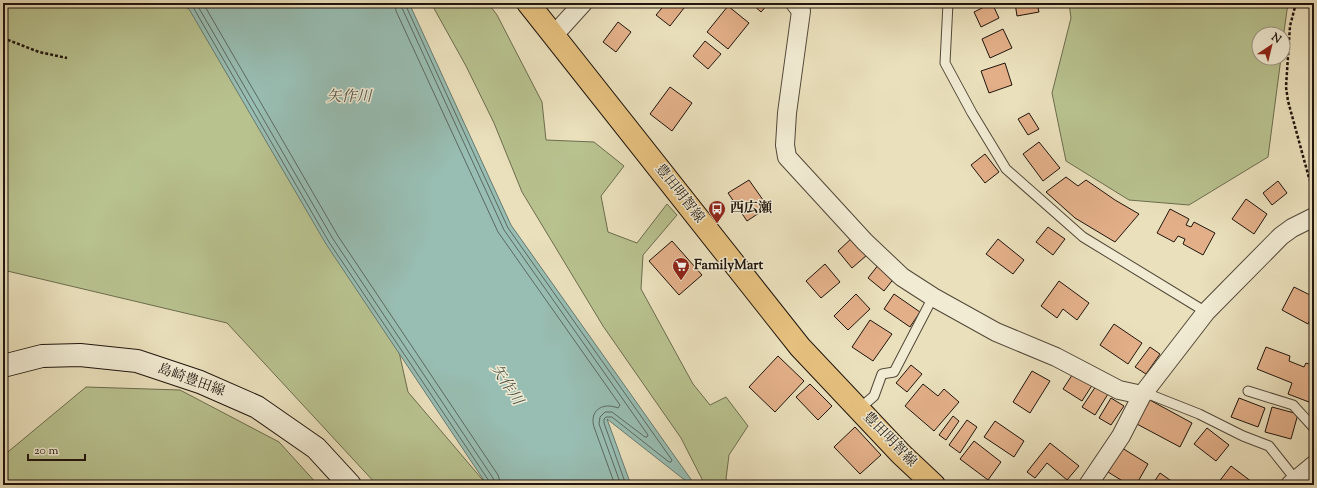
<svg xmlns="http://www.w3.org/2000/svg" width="1317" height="488" font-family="'Sorts Mill Goudy','Noto Serif JP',serif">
<rect width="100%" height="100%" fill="#eae0bc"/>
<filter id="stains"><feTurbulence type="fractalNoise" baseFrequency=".005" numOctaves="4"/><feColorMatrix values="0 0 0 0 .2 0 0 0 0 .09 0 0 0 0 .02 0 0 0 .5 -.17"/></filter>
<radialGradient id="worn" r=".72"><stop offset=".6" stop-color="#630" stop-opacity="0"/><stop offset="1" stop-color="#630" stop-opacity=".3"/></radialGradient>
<g fill="#b8c28f" stroke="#6c6c4e">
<polygon points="3,3 217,3 388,303 408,392 487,485 377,485 227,323 3,270"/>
<polygon points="431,3 488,3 497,15 542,102 546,140 594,142 624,166 601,196 608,232 637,243 667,204 677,215 643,255 641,289 693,384 710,405 726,397 748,426 729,455 726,479 732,485 705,485 681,438 603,326 522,192 494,123 466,66"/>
<polygon points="1069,3 1288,3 1283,39 1283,34 1259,34 1259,58 1281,58 1268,157 1189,205 1129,200 1066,161 1052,93 1071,18"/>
<polygon points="86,387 180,390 279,442 318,485 3,485 3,456"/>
</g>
<polygon fill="#98bdb2" stroke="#687a70" points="176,3 409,3 511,225 695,485 691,485 607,419 631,485 487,485 326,244 189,9"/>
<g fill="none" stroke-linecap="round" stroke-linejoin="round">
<g stroke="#5c6960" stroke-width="1">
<polyline points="186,3 193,7 329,242 489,481 490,485"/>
<polyline points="196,3 333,239 493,478 495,485"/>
<polyline points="203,3 338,236 498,475 501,485"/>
<path d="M395,3L396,11L498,232L620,405L618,408C603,402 589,410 594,427L615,485"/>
<polyline points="401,3 402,8 504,230 648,435 647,437 645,437 612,412 605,412 600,417 599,424 621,485"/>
<polyline points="406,3 406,6 508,228 672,460 671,462 669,462 612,417 606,417 604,419 604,423 626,485"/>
</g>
</g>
<g fill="#e2af88" stroke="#20150d">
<polygon points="666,3 678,3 684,8 670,26 656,15"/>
<polygon points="751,3 769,3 761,12"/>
<polygon points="992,3 999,18 981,27 974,12"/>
<polygon points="1015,3 1037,3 1039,12 1017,16"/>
<polygon points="728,6 749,23 728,49 707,32"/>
<polygon points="618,22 631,32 616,52 603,42"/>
<polygon points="1003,29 1012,48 990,58 982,39"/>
<polygon points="705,41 721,54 708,69 693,56"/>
<polygon points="1005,63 1012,85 989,93 981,71"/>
<polygon points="670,87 692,103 672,131 650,114"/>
<polygon points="1029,113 1039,129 1028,135 1018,119"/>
<polygon points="1039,142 1060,168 1043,181 1023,154"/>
<polygon points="985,154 999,172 985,183 971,165"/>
<polygon points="1066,177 1078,186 1086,180 1115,200 1139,214 1115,242 1075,218 1046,192"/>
<polygon points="749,180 768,207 747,221 728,193"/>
<polygon points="1278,181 1287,193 1272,205 1263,193"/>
<polygon points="1246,199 1267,214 1254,234 1232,219"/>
<polygon points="1170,209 1189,219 1186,225 1191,227 1194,222 1215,233 1203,255 1183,244 1185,239 1178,236 1174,242 1157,233"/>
<polygon points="1048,227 1065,239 1053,255 1036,242"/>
<polygon points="852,238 867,255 852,268 838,251"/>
<polygon points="998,239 1024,260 1013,274 986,254"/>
<polygon points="672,241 702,275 679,295 649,261"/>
<polygon points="825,264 840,282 821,298 806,281"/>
<polygon points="879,264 895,277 884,291 868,278"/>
<polygon points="1059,281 1089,303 1077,320 1063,309 1057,318 1041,306"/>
<polygon points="1294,287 1314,297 1314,312 1308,324 1282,310"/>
<polygon points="856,294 870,309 848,330 834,316"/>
<polygon points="894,294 920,312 910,327 884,309"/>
<polygon points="870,320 892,334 873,361 852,347"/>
<polygon points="1114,324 1142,343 1128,364 1100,345"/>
<polygon points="1150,347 1160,354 1146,374 1135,367"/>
<polygon points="1266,347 1290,356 1289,361 1304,367 1306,363 1314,366 1314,389 1309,402 1288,394 1292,383 1257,369"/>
<polygon points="778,356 804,381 775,412 749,387"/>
<polygon points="911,365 922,374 907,392 896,383"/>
<polygon points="1032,371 1050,381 1030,413 1013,402"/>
<polygon points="1074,372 1093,384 1082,401 1063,389"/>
<polygon points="810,384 832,406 818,420 796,397"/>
<polygon points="923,384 938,396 944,389 959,402 934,431 905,406"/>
<polygon points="1096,386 1108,394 1095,415 1082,407"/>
<polygon points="1111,398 1124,406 1111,425 1099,418"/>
<polygon points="1239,398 1265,408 1258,427 1231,417"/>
<polygon points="1148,399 1192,423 1180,447 1135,423"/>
<polygon points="1272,407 1298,414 1291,439 1265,432"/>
<polygon points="953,416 959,421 946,440 939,435"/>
<polygon points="967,420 977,427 960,453 949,445"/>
<polygon points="995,421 1024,441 1014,457 984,437"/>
<polygon points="855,427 881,455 860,474 834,447"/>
<polygon points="1207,428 1229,445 1216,461 1194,444"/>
<polygon points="974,441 1001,462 988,480 960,459"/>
<polygon points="1050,443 1079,466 1067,480 1047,463 1035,478 1027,472"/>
<polygon points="1122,448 1148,464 1136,485 1129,485 1108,472"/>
<polygon points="1231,466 1252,482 1249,485 1221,485 1218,483"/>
<polygon points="1160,473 1177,485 1152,485"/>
</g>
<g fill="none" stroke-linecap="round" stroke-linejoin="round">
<defs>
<g id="service">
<polyline points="948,3 945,63 972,113 1006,169 1083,237 1206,312"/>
<polyline points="1248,391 1293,405 1314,428"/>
<polyline points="1142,395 1151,395 1199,414 1243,436 1269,446 1296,480"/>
<polyline points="859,409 874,396 882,374 894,372 933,297"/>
</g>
<g id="minor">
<polyline points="795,3 801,11 787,113 785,145 787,157 865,242 902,277 933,297 996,332 1056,357 1119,390 1142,395"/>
<polyline points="554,35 583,3"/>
<polyline points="1088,485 1121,436 1142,395 1206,312 1281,236 1292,228 1314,217"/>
<polyline points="1290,485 1314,465"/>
</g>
<polyline id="secondary" points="3,366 42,356 80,355 137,361 200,382 257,407 316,448 350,485"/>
<polyline id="primary" points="528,3 800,347 901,454 934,485"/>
</defs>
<use href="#service" stroke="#524839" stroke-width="11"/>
<use href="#minor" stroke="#524839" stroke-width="20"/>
<use href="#secondary" stroke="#20150d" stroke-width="24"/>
<use href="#primary" stroke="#20150d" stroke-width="24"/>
<g stroke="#20150d" stroke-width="2.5" stroke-dasharray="3 2" stroke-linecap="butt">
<polyline points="1296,3 1290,26 1286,87 1288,101 1309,178 1314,189"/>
<polyline points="3,38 39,52 67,58"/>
</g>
<use href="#service" stroke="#f1ebd3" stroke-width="9"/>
<use href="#minor" stroke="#f1ebd3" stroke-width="18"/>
<use href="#secondary" stroke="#f1ebd3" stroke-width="22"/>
<use href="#primary" stroke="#e5c07e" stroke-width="22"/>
</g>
<defs>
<symbol id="bus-pin" viewBox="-11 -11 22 30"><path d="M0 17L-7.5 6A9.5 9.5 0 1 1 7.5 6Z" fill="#8f2418" stroke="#f1ebd3"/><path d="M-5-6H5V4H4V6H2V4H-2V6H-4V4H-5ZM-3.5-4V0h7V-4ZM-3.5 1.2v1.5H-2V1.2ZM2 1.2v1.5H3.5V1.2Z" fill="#fff"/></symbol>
<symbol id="supermarket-pin" viewBox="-11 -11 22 30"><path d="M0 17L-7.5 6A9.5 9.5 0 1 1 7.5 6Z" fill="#8f2418" stroke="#f1ebd3"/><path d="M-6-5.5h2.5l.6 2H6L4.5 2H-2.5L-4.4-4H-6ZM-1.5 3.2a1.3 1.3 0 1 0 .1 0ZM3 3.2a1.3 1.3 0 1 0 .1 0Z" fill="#fff"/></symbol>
</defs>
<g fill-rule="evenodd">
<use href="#bus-pin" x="707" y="199" width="20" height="27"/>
<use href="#supermarket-pin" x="671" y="256" width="20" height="27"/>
</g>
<g text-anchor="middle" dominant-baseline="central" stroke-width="3" stroke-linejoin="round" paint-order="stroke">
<g font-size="14" fill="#20150d" stroke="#f1ebd3">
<text transform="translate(679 194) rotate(52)">豊田明智線</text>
<text transform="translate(191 381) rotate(20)">島崎豊田線</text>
<text transform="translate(889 440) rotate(46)">豊田明智線</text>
</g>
<g font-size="14" font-weight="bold" fill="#20150d" stroke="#f1ebd3" text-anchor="start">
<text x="730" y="209">西広瀬</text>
<text x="694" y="266">FamilyMart</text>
</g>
<g font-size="15" font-style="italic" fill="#4a5047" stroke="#f1ebd3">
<text x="349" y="97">矢作川</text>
<text transform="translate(506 385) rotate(57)">矢作川</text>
</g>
</g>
<rect width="1317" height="488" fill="none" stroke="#eae0bc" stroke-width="16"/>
<rect x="4" y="4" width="1309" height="480" fill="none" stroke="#20150d" stroke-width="2"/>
<rect x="8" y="8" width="1301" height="472" fill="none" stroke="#20150d"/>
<g transform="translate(1271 46) rotate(35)"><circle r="19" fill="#f1ebd3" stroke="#9d9584"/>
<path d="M0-3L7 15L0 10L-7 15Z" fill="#8f2418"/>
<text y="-6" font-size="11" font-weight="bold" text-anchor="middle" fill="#20150d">N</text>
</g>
<path d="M28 454v6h57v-6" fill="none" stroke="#20150d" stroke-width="2"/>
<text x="34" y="454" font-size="12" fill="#20150d" stroke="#f1ebd3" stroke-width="3" paint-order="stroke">20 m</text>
<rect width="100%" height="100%" filter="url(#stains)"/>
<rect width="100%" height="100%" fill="url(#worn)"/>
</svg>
